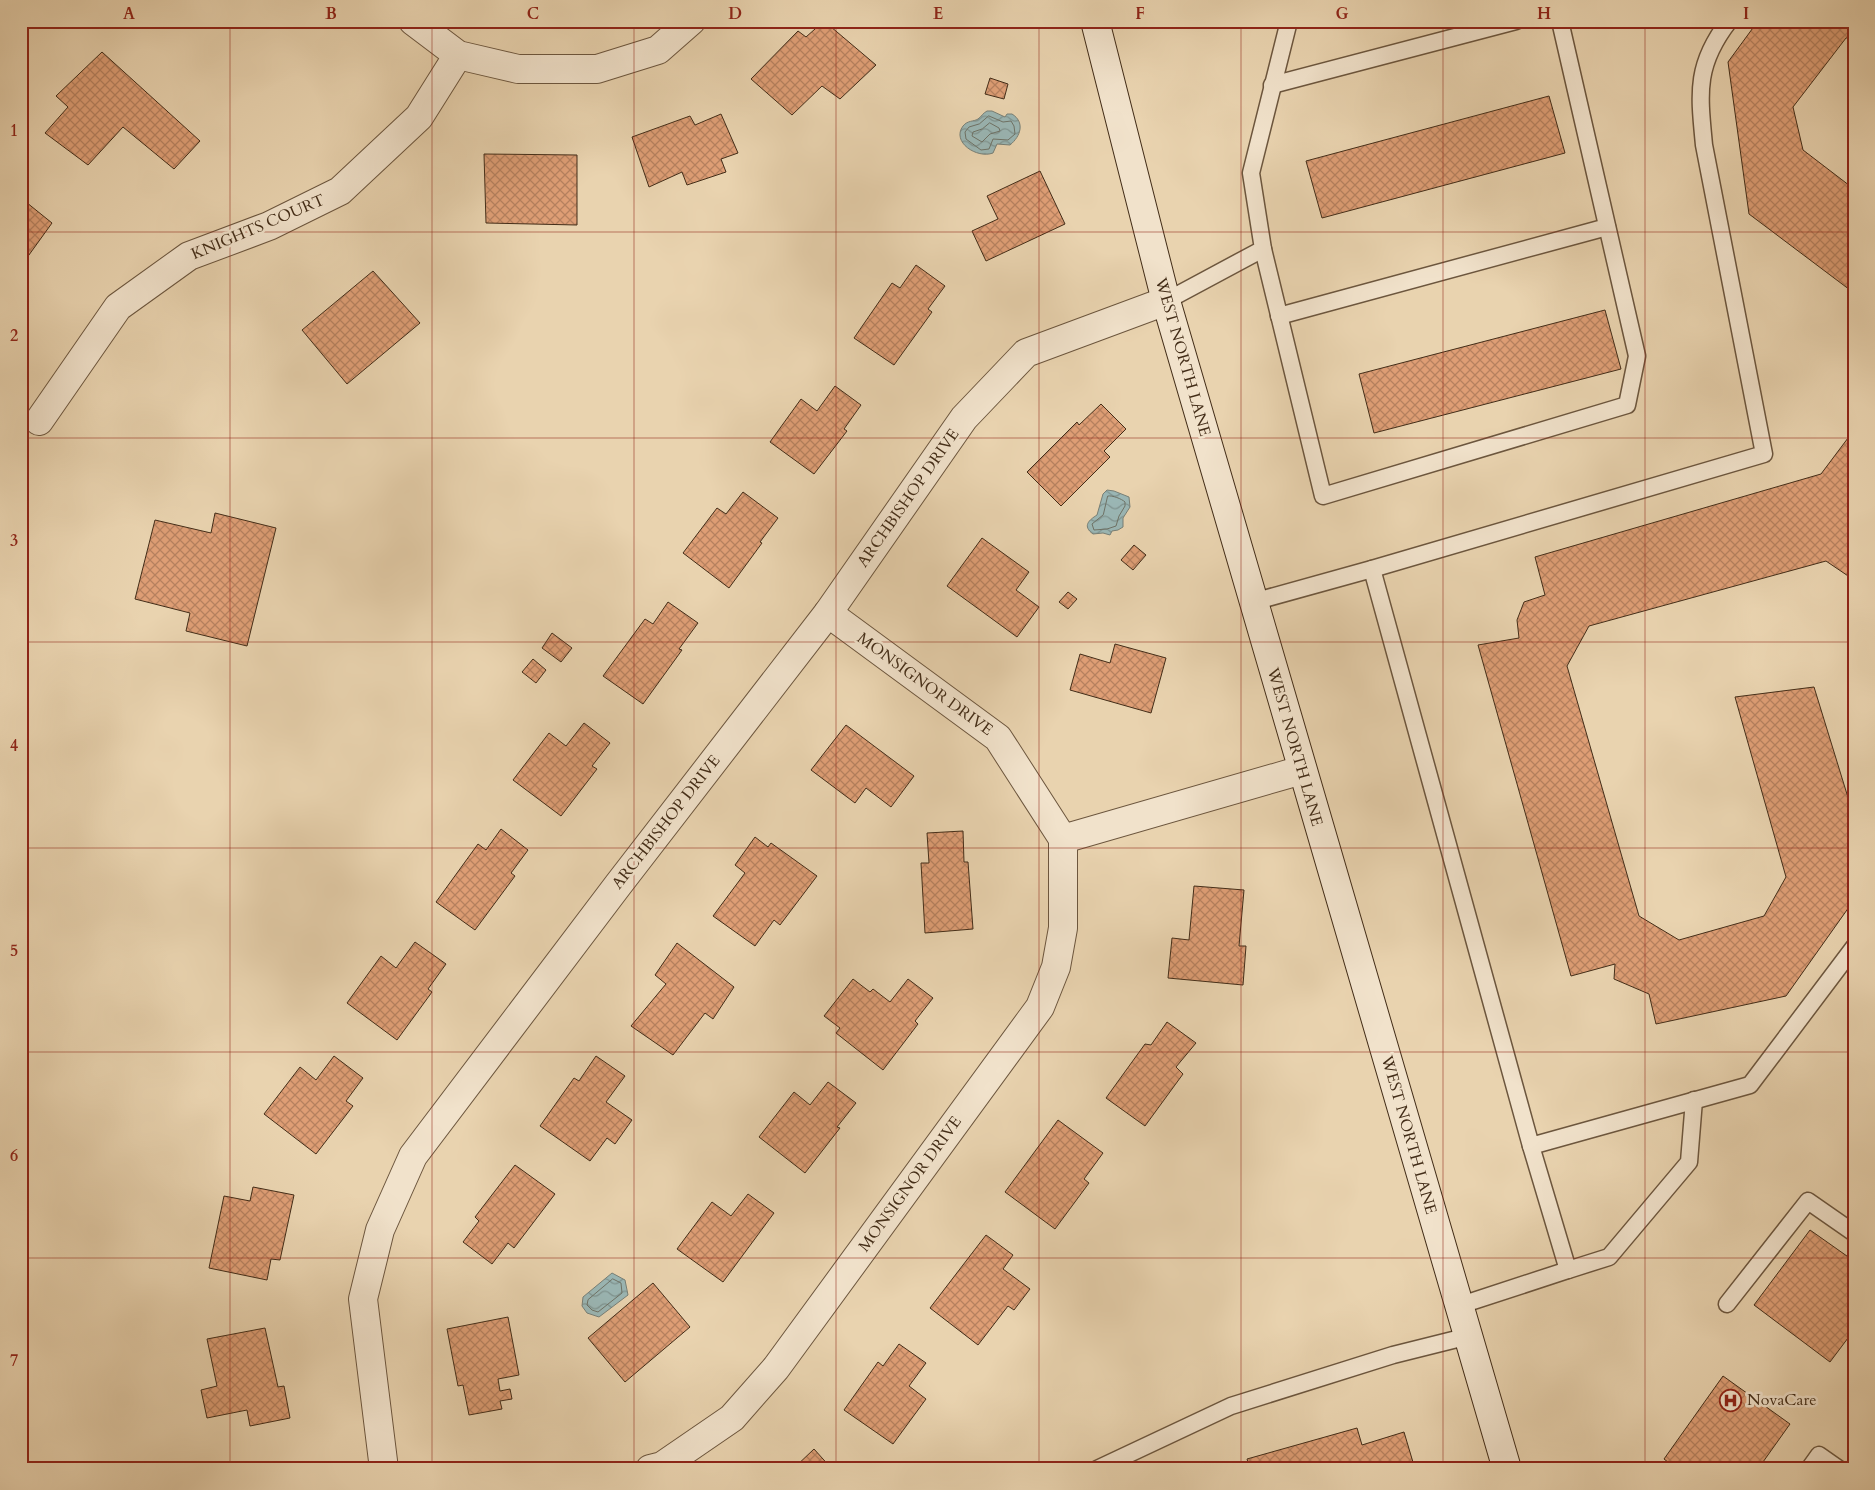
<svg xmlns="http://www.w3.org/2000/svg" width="1875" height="1490" font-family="Cardo,serif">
<defs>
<pattern id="water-waves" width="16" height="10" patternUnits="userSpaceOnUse" patternTransform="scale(1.25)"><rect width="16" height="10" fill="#9ab6b4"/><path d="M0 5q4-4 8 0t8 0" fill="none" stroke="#7f9491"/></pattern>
<pattern id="building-cross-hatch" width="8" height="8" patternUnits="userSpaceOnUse" patternTransform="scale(1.25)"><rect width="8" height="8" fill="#de9e75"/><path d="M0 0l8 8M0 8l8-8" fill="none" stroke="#b6815f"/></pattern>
</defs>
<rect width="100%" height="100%" fill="#e9d3af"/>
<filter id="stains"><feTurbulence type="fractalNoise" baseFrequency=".004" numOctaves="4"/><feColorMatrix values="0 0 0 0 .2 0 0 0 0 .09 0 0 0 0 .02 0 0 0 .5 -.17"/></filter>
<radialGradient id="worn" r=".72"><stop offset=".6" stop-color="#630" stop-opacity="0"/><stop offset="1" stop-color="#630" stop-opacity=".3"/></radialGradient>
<g fill="url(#water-waves)" stroke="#777f76">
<path d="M987,111H992L1005,117L1007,114H1012C1025,122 1021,136 1010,145L997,144L993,153C977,159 951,142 963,126C968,120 973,122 978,119C981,117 983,113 987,111Z"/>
<path d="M1107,490L1114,491L1129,497L1130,507L1123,518V527L1118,530L1112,531L1110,535L1103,533L1093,534C1082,526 1089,520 1097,515L1103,494Z"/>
<polygon points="612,1273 625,1280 628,1295 599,1317 587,1313 582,1306 583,1297"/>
</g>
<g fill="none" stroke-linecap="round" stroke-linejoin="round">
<g stroke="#6e7266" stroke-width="1">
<polygon points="989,116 1003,122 1011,121 1014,126 1015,134 1008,140 993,139 989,149 981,150 966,139 965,132 969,127 979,124"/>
<polygon points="990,123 999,128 1000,131 990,134 982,142 972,136 973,132 982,129"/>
<path d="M1108,496C1112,495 1122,499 1125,502V506L1119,516L1116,526L1107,529L1094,530L1092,524L1103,515Z"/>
<polygon points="613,1279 621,1283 622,1293 598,1312 592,1310 587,1305 588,1300"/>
</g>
</g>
<g fill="url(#building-cross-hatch)" stroke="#432d18">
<polygon points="824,21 876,65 840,99 822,86 792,115 751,79 798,31 806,37"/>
<polygon points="1758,21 1854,21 1854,37 1846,38 1793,107 1803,150 1854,189 1854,293 1749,214 1728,62"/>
<polygon points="102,52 200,141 174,169 123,127 88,165 45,133 68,107 56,96"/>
<polygon points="990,78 1008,84 1004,99 985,94"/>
<polygon points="1549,96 1565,153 1322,218 1306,161"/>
<polygon points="721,114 738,153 721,159 726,172 687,185 682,172 649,187 632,137 690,116 695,125"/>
<polygon points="484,154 577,155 577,225 486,223"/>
<polygon points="1040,171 1065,224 986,261 972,231 998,219 987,196"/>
<polygon points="21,198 52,223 21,266"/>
<polygon points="916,265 945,286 928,309 932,312 894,365 854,338 892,283 900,288"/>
<polygon points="373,271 420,323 347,384 302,330"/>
<polygon points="1605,310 1621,369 1374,433 1359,374"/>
<polygon points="835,386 861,405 844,429 847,431 814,474 770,442 801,399 817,411"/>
<polygon points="1101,404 1126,429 1104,451 1110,457 1061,506 1027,472 1077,422 1079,425"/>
<polygon points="1854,430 1854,580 1826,561 1589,626 1567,666 1639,916 1679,940 1764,916 1786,877 1735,697 1814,687 1854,817 1854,900 1786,996 1656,1024 1649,994 1614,979 1615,964 1571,976 1478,645 1519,638 1517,620 1524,602 1545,595 1535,557 1821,474"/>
<polygon points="743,492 778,518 760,542 762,543 729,588 683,553 717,508 726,514"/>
<polygon points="215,513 276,528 247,646 186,631 190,613 135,599 155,520 211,533"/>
<polygon points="982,538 1029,572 1016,590 1039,607 1017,637 947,586"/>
<polygon points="1134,545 1146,555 1133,570 1121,560"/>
<polygon points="1068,592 1077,599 1068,609 1059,602"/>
<polygon points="668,602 698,623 679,649 682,650 643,704 603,676 645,619 653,624"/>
<polygon points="552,633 572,648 561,662 542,648"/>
<polygon points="1115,644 1166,658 1151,713 1070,690 1080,654 1110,663"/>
<polygon points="533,659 546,670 536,683 522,672"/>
<polygon points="584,723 610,743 592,766 597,769 561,816 513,780 549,733 566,746"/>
<polygon points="846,725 914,776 891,807 866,788 855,803 811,770"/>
<polygon points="501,829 528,850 511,873 515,876 475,930 436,902 478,844 486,850"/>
<polygon points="963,831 964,862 968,862 973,929 925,933 921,863 929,863 927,833"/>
<polygon points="755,837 768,847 771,843 817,876 780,925 774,920 755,946 713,916 745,873 735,865"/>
<polygon points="1194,886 1244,890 1239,946 1246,946 1243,985 1168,978 1172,938 1189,940"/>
<polygon points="415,942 446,964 428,989 432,992 397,1040 347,1003 381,956 396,968"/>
<polygon points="677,943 734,987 713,1019 705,1013 673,1055 631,1026 666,984 655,975"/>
<polygon points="853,979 870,992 873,989 890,1002 908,979 933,998 915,1021 918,1024 883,1070 836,1033 840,1028 824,1016"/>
<polygon points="1167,1022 1196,1043 1176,1067 1183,1074 1145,1126 1106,1098 1145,1044 1151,1045"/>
<polygon points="334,1056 363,1078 346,1101 353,1106 316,1154 264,1114 300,1067 316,1080"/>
<polygon points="596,1056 625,1076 606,1102 632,1120 615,1144 607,1138 590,1161 540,1126 574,1078 579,1081"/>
<polygon points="828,1082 856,1103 837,1127 840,1128 805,1173 759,1137 794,1092 810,1105"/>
<polygon points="1058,1120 1103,1153 1084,1179 1089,1183 1055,1229 1005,1192"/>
<polygon points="515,1165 555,1194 514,1248 508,1243 492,1264 463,1242 479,1221 475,1217"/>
<polygon points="253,1187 294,1195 280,1260 271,1259 267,1280 209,1268 224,1196 250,1201"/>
<polygon points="748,1194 774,1213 723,1282 677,1249 712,1202 731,1216"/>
<polygon points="1810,1230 1854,1261 1854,1330 1830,1362 1754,1305"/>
<polygon points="986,1235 1013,1255 1003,1269 1030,1289 1014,1310 1008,1306 978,1345 930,1308"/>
<polygon points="653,1283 690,1327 625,1382 588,1338"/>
<polygon points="508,1317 519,1375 498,1379 500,1391 510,1389 512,1399 500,1401 502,1409 469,1415 463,1385 458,1386 447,1329"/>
<polygon points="265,1328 278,1387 284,1386 290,1418 250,1426 247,1410 207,1418 201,1390 217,1386 207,1339"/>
<polygon points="899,1344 926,1363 909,1386 926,1399 893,1444 844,1410 878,1362 883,1366"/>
<polygon points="1723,1376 1790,1424 1758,1469 1677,1469 1664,1459"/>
<polygon points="1357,1428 1362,1445 1404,1432 1415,1469 1250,1469 1247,1459"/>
<polygon points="814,1449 832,1469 793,1469"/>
</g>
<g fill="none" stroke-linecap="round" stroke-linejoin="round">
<defs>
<g id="service">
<polyline points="1272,85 1516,21"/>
<polyline points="1263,249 1323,496 1627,405 1637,356 1560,21"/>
<polyline points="1166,301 1263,249 1251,173 1289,21"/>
<polyline points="1279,316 1607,227"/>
<polyline points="1372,569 1531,1146 1750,1085 1854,947"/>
<path d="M1253,602L1372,569L1764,454L1704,145C1699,93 1695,65 1729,21"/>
<polyline points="1531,1146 1568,1270 1609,1257 1689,1162 1694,1100"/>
<polyline points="1727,1304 1808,1201 1854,1233"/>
<polyline points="1458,1306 1568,1270"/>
<polyline points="1097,1469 1231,1406 1393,1355 1469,1336"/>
<polyline points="1809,1469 1819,1455 1839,1469"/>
</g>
<g id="minor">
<polyline points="413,21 458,55 518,69 597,69 658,50 691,21"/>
<polyline points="39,421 118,307 189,256 269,226 340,191 419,117 458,55"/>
<polyline points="1063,839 1302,770"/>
<polyline points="384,1469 363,1299 380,1230 413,1156 618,885 828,613 964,418 1026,353 1166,301"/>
<polyline points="650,1469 662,1466 732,1418 776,1368 1040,1007 1056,967 1063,928 1063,839 998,738 828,613"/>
</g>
<polyline id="secondary" points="1095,21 1166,301 1507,1469"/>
</defs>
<use href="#service" stroke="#6c563e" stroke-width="19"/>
<use href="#minor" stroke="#6c563e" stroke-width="30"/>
<use href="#secondary" stroke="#432d18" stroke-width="30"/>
<use href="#service" stroke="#f1e2cb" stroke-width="16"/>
<use href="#minor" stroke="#f1e2cb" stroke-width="28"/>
<use href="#secondary" stroke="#f1e2cb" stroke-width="28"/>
</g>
<path fill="none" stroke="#8f2418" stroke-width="1" stroke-opacity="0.55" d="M230,21V1469M432,21V1469M634,21V1469M836,21V1469M1039,21V1469M1241,21V1469M1443,21V1469M1645,21V1469M21,232H1854M21,438H1854M21,642H1854M21,848H1854M21,1052H1854M21,1258H1854"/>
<defs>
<symbol id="hospital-ring" viewBox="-11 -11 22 22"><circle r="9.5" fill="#f1e2cb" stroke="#8f2418" stroke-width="1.5"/><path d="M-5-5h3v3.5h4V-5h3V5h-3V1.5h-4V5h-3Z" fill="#8f2418"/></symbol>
</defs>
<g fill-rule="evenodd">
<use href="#hospital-ring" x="1718" y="1388" width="25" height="25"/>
</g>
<g text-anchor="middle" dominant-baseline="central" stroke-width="5" stroke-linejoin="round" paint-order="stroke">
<g font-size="16" fill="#432d18" stroke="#f1e2cb">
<text transform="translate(258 227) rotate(-23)">KNIGHTS COURT</text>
<text transform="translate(1183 357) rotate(74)">WEST NORTH LANE</text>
<text transform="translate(908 498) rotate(-55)">ARCHBISHOP DRIVE</text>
<text transform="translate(925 684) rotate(36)">MONSIGNOR DRIVE</text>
<text transform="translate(1295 747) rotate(74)">WEST NORTH LANE</text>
<text transform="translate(666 822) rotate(-52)">ARCHBISHOP DRIVE</text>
<text transform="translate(1409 1135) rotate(74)">WEST NORTH LANE</text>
<text transform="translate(910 1184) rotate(-54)">MONSIGNOR DRIVE</text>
</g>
<g font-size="16" fill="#432d18" stroke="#f1e2cb" text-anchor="start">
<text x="1747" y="1400">NovaCare</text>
</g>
</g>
<rect width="1875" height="1490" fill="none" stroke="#e9d3af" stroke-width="55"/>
<rect x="28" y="28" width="1820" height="1434" fill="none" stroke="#8f2418" stroke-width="2"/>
<g font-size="16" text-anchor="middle" font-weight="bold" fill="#8f2418">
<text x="129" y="19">A</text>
<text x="331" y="19">B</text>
<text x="533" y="19">C</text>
<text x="735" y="19">D</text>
<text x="938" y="19">E</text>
<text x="1140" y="19">F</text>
<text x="1342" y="19">G</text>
<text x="1544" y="19">H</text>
<text x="1746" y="19">I</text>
<text x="14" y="136">1</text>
<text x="14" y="341">2</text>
<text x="14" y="546">3</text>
<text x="14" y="751">4</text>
<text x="14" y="956">5</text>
<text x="14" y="1161">6</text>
<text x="14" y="1366">7</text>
</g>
<rect width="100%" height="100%" filter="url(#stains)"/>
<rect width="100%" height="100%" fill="url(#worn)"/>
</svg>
